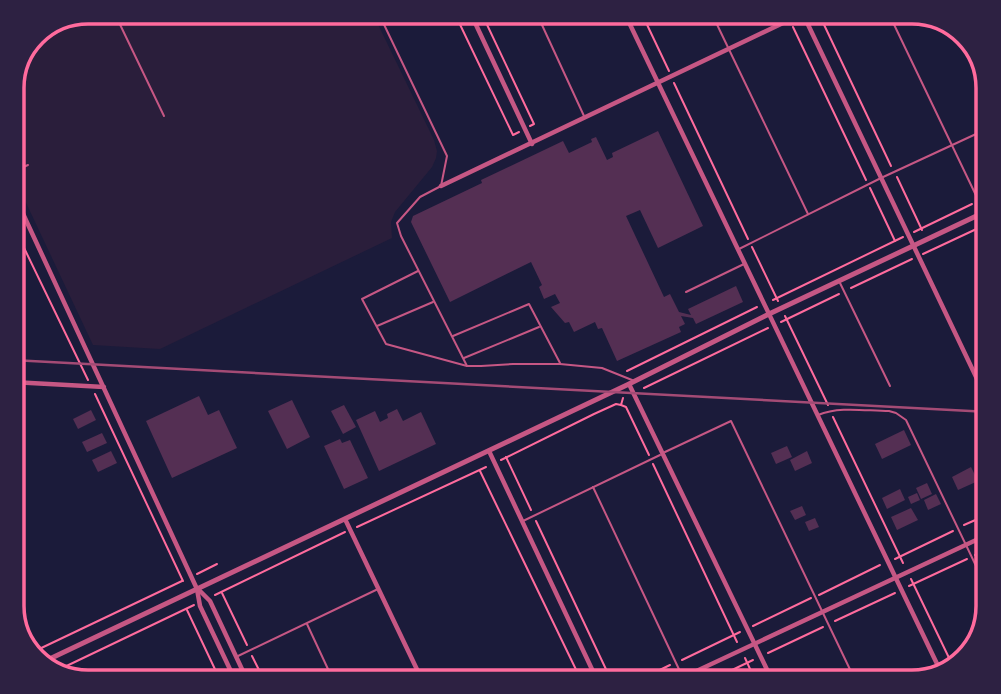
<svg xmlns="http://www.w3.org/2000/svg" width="1001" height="694" font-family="Raleway,sans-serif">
<rect width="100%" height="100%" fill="#1b1b3a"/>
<polygon fill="#2a1e3b" points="89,12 372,12 434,140 437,151 436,158 432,167 395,212 391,222 392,238 160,349 93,345 12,173 12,84 38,32"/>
<g fill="#542f53">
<polygon points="658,131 703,226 658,248 640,210 626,216 664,297 670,294 679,312 691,315 688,309 736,286 743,302 696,324 693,318 681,316 685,324 679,327 681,332 617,361 602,328 598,329 595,322 574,332 569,322 565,323 551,307 560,303 555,294 544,299 539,287 542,285 531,262 450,302 411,222 413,216 482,183 481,180 563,141 569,153 592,142 591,139 596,137 607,160 613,157 612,153"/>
<polygon points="199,396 208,415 219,410 237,448 172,478 146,421"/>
<polygon points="292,400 310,437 287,449 268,411"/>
<polygon points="344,405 356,427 343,434 331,411"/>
<polygon points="397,409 403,421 421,412 436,444 379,471 356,420 375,411 380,422 388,418 387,414"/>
<polygon points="91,410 96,420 78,429 73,419"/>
<polygon points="904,430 911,445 882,459 875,444"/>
<polygon points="102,433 107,443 87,452 82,442"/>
<polygon points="340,439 342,443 350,440 368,478 344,489 324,446"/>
<polygon points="787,446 792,457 776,464 771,453"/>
<polygon points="111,451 117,463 98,472 92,460"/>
<polygon points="807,451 812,463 795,471 790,460"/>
<polygon points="971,467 978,481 958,490 952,477"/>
<polygon points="927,483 932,494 921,499 916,488"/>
<polygon points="900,489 905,500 887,509 882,498"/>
<polygon points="917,493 920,500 911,504 908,497"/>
<polygon points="936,494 941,504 928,510 924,500"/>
<polygon points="802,506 806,515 795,520 790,511"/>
<polygon points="911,508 918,520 897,530 891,517"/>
<polygon points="815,518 819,527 809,531 805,522"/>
</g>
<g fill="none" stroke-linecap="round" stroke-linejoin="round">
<g stroke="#ff6b9d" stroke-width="2">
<polyline points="454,12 513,135 519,132"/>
<polyline points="481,12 534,124 530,126"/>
<polyline points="641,12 669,71"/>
<polyline points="818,12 891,166"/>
<polyline points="793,27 866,180"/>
<polyline points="674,83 748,239"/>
<polyline points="897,177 922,230"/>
<polyline points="870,188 895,241"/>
<polyline points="12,223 88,380"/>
<polyline points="914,232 972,204"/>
<polyline points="752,247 778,301"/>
<polyline points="923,254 985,225"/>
<polyline points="851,288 912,259"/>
<polyline points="773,300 903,237"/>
<polyline points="785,316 828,405"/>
<polyline points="781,322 839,294"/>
<polyline points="627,371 757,307"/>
<polyline points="644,388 768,328"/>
<polyline points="95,394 183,581"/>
<polyline points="621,405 626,407 649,455"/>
<polyline points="833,417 903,563"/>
<polyline points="506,457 531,510"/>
<polyline points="501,460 594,414 616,404 621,405 623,398"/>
<polyline points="653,464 737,642"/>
<polyline points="480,471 582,682"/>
<polyline points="536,521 612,682"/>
<polyline points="964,525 989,514"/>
<polyline points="357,527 486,467"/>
<polyline points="975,555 989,548"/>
<polyline points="895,559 953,531"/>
<polyline points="197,574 217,564"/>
<polyline points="911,579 951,662"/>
<polyline points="909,586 967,559"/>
<polyline points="222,593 247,645"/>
<polyline points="215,595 345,532"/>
<polyline points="819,595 880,565"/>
<polyline points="187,610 221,682"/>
<polyline points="835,621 895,593"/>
<polyline points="753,626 811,598"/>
<polyline points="35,651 182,581"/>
<polyline points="768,653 823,627"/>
<polyline points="252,656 265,682"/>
<polyline points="745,658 756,682"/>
<polyline points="682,660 740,632"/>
<polyline points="56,671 194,605"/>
<polyline points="635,682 670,665"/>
<polyline points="707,682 753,660"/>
</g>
<g stroke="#c65784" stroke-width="2">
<polyline points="114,12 164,116"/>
<polyline points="378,12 447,156 441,186 420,197 397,223 401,236 467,366 481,366 513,364 560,364 602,368 632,380"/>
<polyline points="536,12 584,116"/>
<polyline points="711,12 808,214"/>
<polyline points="888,12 983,210"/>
<polyline points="12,172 28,165"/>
<polyline points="985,215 989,223"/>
<polyline points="739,249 881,178 989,128"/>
<polyline points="418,271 362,299 386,344 467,366"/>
<polyline points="840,283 890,386"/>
<polyline points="686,292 744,264"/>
<polyline points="377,326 433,302"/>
<polyline points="453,336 529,304 560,363"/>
<polyline points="464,358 539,327"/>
<path d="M818,415C840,406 866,411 889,411L896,413L906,420L989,593"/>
<polyline points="665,452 731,421 856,682"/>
<polyline points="593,487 685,682"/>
<polyline points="523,521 660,455"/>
<polyline points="307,624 334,682"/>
<polyline points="238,656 378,589"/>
</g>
<g stroke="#c65784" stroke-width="4.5">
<polyline points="470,12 532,144"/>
<polyline points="624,12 939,668"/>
<polyline points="802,12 989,404"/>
<polyline points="441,186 804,13"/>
<polyline points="12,190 197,589 200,606 236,682"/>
<polyline points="12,382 104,387"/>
<polyline points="629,384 773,682"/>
<polyline points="489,451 598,682"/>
<polyline points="345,519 423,682"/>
<polyline points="198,589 210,601 248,682"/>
<polyline points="673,682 989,534"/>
</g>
<polyline stroke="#c65784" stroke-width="5" points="41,663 629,384 769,314 989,210"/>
<polyline stroke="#a44b75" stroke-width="2.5" points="12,360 989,412"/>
</g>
<path d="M0 0H1001V694H0ZM88 24H912A64 64 0 0 1 976 88V606A64 64 0 0 1 912 670H88A64 64 0 0 1 24 606V88A64 64 0 0 1 88 24Z" fill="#2d2142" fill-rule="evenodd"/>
<path fill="none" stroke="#ff6b9d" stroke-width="3.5" d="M88 24H912A64 64 0 0 1 976 88V606A64 64 0 0 1 912 670H88A64 64 0 0 1 24 606V88A64 64 0 0 1 88 24Z"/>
</svg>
